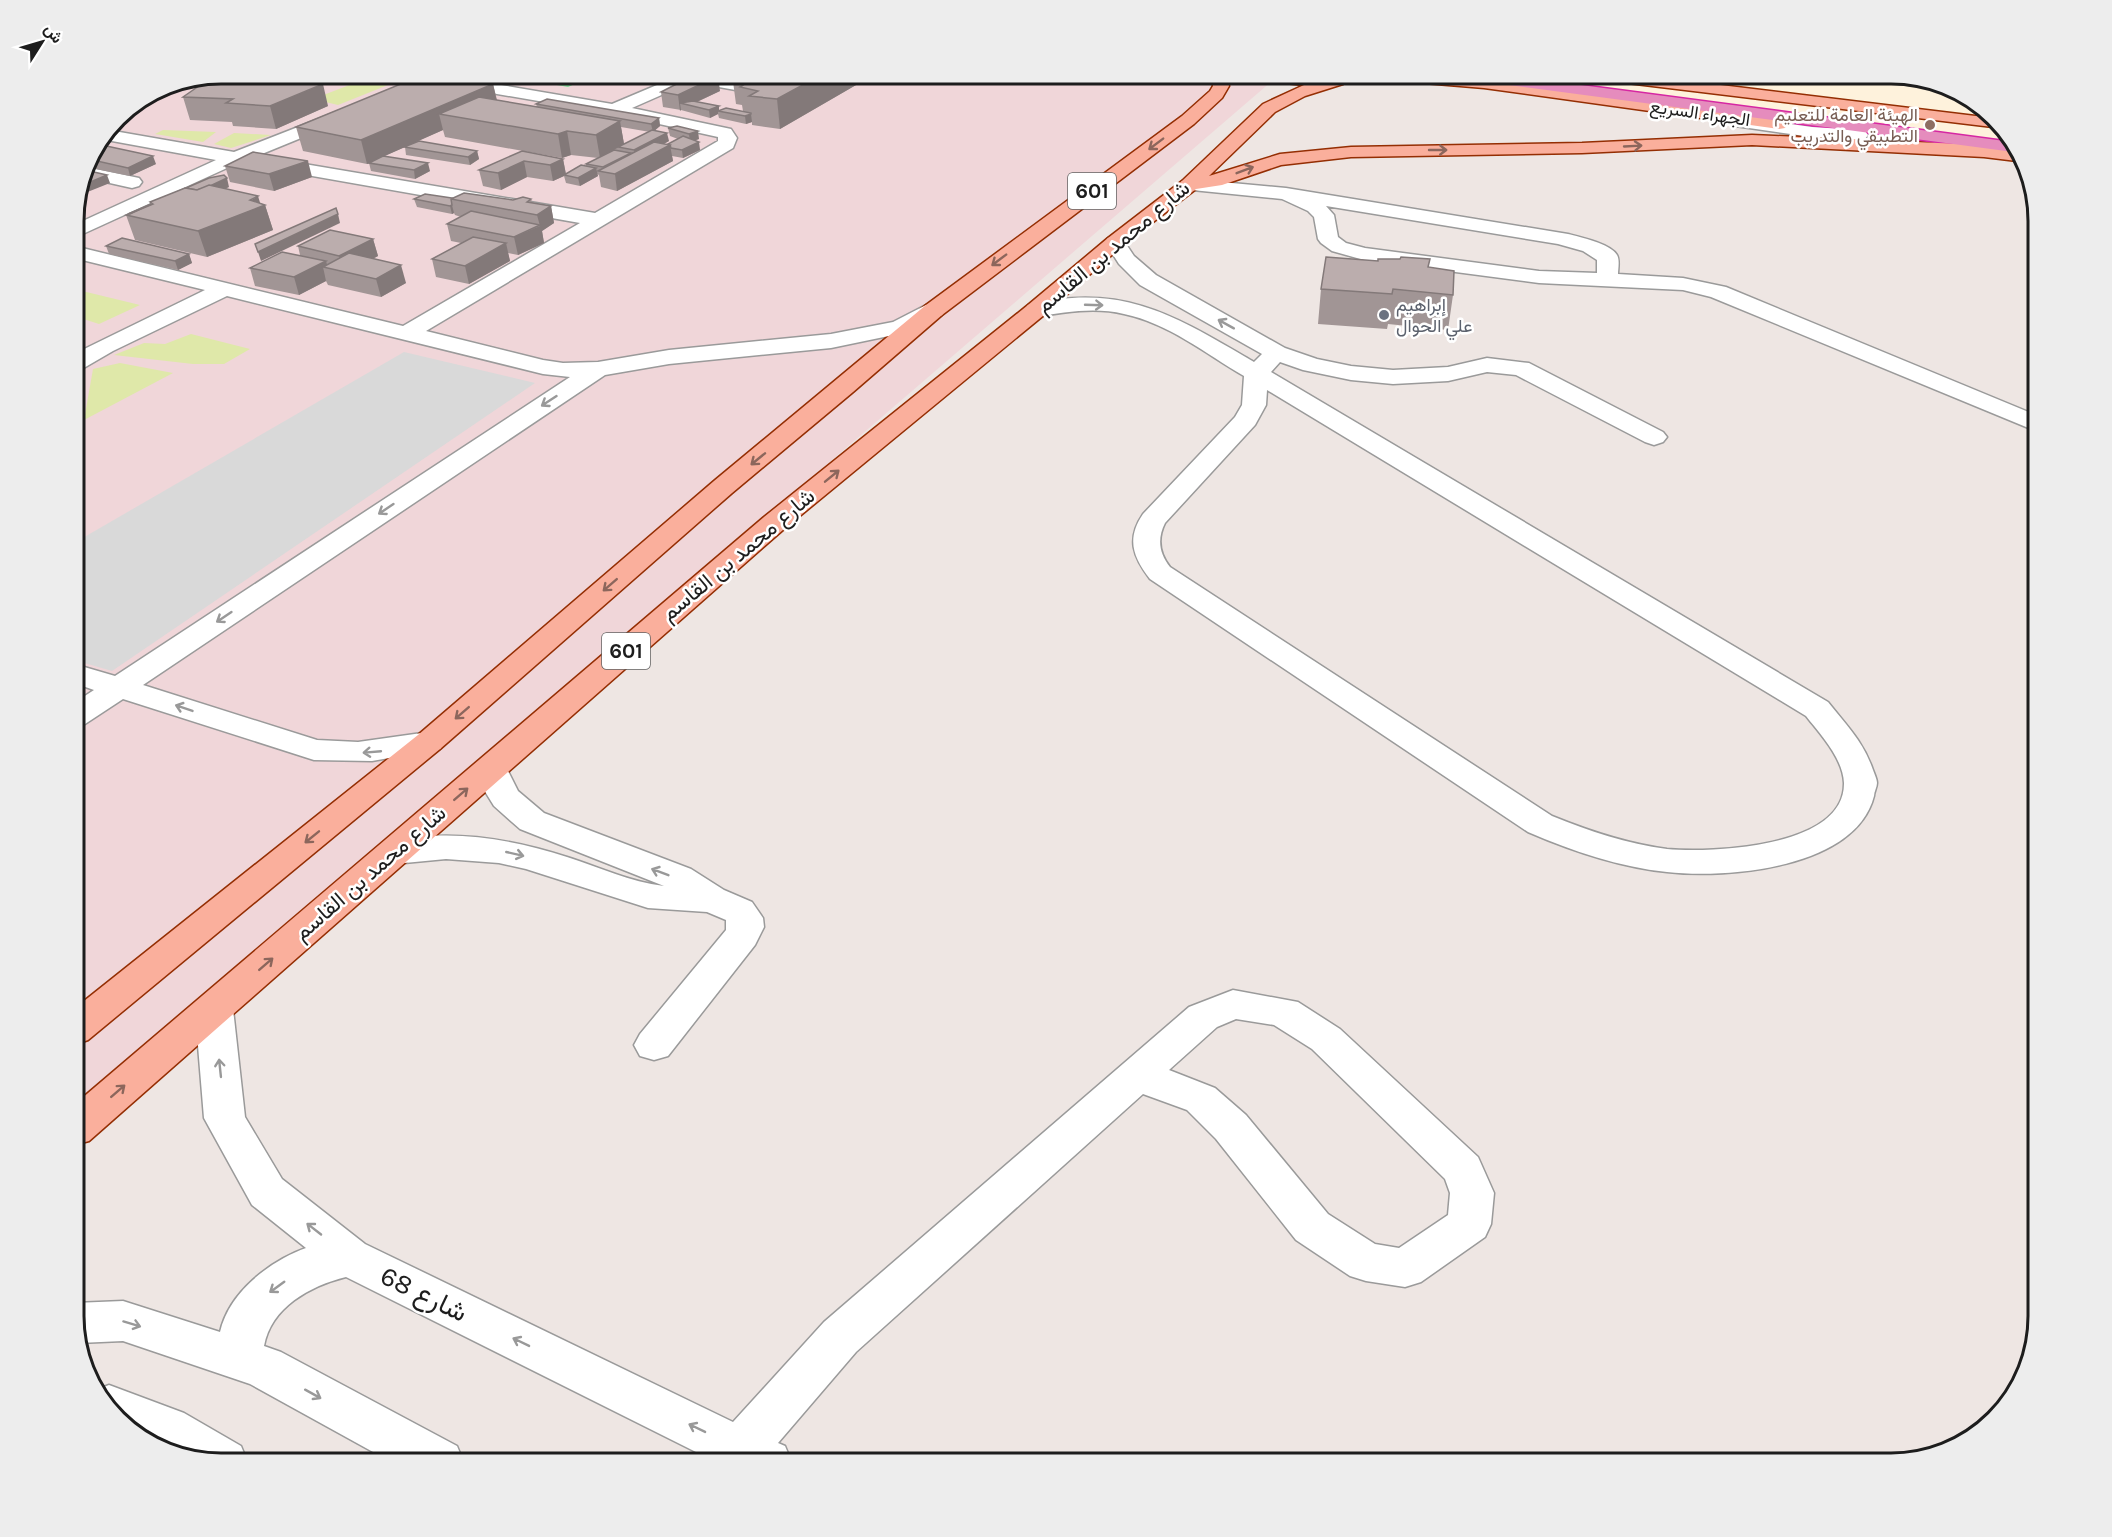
<svg xmlns="http://www.w3.org/2000/svg" width="2112" height="1537" font-family="Karla,Vazirmatn,sans-serif">
<rect width="100%" height="100%" fill="#eee6e3"/>
<polygon fill="#fef2dc" points="1486,74 1891,74 1938,81 1981,104 2015,146"/>
<polygon fill="#f0d6d9" points="221,74 1280,74 74,1113 74,211 89,156 123,110 165,85"/>
<g fill="#dfe8a9">
<polygon points="373,76 393,83 338,105 313,99"/>
<polygon points="163,130 216,132 203,142 155,134"/>
<polygon points="234,133 271,135 231,148 214,144"/>
<polygon points="74,289 140,305 99,324 74,316"/>
<polygon points="191,334 250,349 224,364 193,364 114,355 144,343 165,344"/>
<polygon points="120,363 173,373 84,420 93,369"/>
</g>
<polygon fill="#82dc98" points="495,74 598,74 568,87"/>
<polygon fill="#d9d9d9" points="404,352 535,383 112,671 74,660 74,543"/>
<g fill="none" stroke-linecap="round" stroke-linejoin="round">
<defs>
<g id="minor">
<polygon points="402,74 436,74 612,104 683,74 704,74 739,81 754,74 774,74 772,77 741,91 691,82 632,108 731,129 737,138 733,148 426,331 543,360 563,363 598,362 669,350 831,334 893,322 926,305 934,303 942,305 945,310 942,315 908,332 831,348 669,364 605,375 143,685 317,740 358,742 429,732 440,735 445,742 440,749 372,761 314,760 123,699 85,724 74,727 74,703 94,690 74,683 74,664 115,676 570,377 543,374 227,296 113,351 82,369 74,371 74,354 205,290 74,258 74,246 403,326 580,223 238,163 74,238 74,225 216,160 101,139 108,130 234,152 339,111 345,112 348,116 345,120 257,156 595,213 718,141 718,137 614,114 410,79"/>
<path d="M1851,74C1881,71 1922,73 1950,87L1944,89L1859,79Z"/>
<polygon points="184,81 183,86 157,94 152,93 165,85"/>
<polygon points="1741,117 1812,127 1859,130 1865,131 1868,135 1865,139 1859,140 1812,137 1735,126 1732,122 1735,118"/>
<polygon points="86,167 139,178 142,182 139,186 132,188 83,177"/>
<path d="M1189,179L1286,188L1568,234C1580,237 1611,244 1617,255C1620,260 1618,269 1618,274L1683,278L1726,287L2038,416V432L1711,297L1683,290L1539,283L1364,260L1332,251L1321,243L1318,239L1314,217L1308,211L1282,199L1182,189L1179,185L1182,181ZM1326,206L1558,244L1583,251L1597,260V273L1539,271L1365,248L1346,243L1338,237L1334,215Z"/>
<path d="M1115,236L1122,238L1134,256L1156,275L1285,348L1317,359L1351,366L1393,370L1448,367L1487,358L1529,363L1663,432L1667,437L1663,442L1654,445L1645,442L1516,375L1487,372L1448,381L1393,384L1351,380L1303,370L1280,362L1271,372L1828,702C1847,726 1863,741 1873,770C1874,773 1877,779 1877,783C1877,787 1874,792 1874,796C1856,868 1728,879 1667,872C1619,867 1572,851 1528,832L1150,579C1133,557 1126,539 1143,514L1235,417L1242,405L1244,376C1206,354 1168,323 1124,314C1095,307 1065,312 1036,317L1028,315L1025,310L1028,305C1123,282 1175,316 1254,362L1262,354L1140,285L1119,264L1105,242L1108,238ZM1267,390L1806,716C1820,734 1843,758 1844,783C1845,848 1711,853 1667,849C1627,844 1589,831 1552,816L1170,567C1159,553 1157,539 1165,523L1255,425L1266,405Z"/>
<path d="M491,758L503,761L518,791L544,813L691,869L724,890L752,902L763,918L764,927L755,945L668,1056L654,1060L640,1056L634,1045L640,1034L726,930V920L707,912L648,908L526,869L499,863L446,859L394,864L382,860L377,852L382,844C443,827 508,838 567,857C599,867 630,882 664,886L520,829L494,806L481,785L475,768L479,761Z"/>
<path d="M1233,990L1298,1002L1340,1029L1478,1157L1494,1193L1491,1224L1485,1237L1421,1282L1405,1287L1366,1281L1350,1276L1296,1240L1216,1139L1187,1110L1143,1094L856,1352L778,1443L785,1446L792,1463H718L346,1277C310,1286 271,1307 264,1346L281,1352L457,1446L464,1463H393L250,1384L123,1341L79,1343L74,1325V1303L123,1301L220,1332C229,1292 270,1261 306,1248L252,1205L204,1118L195,1009L200,999L214,995L228,999L233,1009L245,1117L282,1179L365,1244L733,1422L824,1322L1189,1007ZM1236,1019L1274,1025L1312,1049L1445,1179L1450,1193L1448,1215L1399,1248L1375,1244L1328,1214L1246,1115L1215,1088L1169,1070L1217,1027Z"/>
<path d="M109,1385L184,1413L241,1446L248,1463C209,1463 163,1458 132,1433C118,1422 107,1403 96,1390Z"/>
</g>
<g id="major">
<polygon points="1211,74 1227,74 1229,86 1222,98 1194,124 942,315 853,392 732,493 440,749 88,1040 74,1045 74,1009 418,735 714,481 926,305 1182,116 1210,91 1213,86"/>
<path d="M1236,74C1267,71 1311,81 1337,75L1345,80L1343,84L1305,96L1275,112L1209,176L1280,154L1351,147L1582,143L1752,135L1961,144L2019,151L2025,162L1984,157L1752,145L1582,153L1351,157L1281,165L1222,185L1196,189L1122,246L1044,315L784,529L89,1141L74,1145V1105L764,517L1028,305L1108,238L1182,181L1263,104L1304,85L1244,79Z"/>
<polygon points="1368,74 1430,74 1484,78 1779,119 1785,120 1788,124 1785,128 1779,129 1484,88 1376,79"/>
<polygon points="1586,74 1630,74 1992,118 2001,128 1594,79"/>
</g>
<polygon id="highway" points="1456,74 1497,74 2012,142 2021,153 1464,79"/>
</defs>
<use href="#minor" stroke="#9a9a9a" stroke-width="3"/>
<use href="#major" stroke="#942e03" stroke-width="3"/>
<use href="#highway" stroke="#d627a3" stroke-width="3"/>
<use href="#minor" fill="#fff" fill-rule="evenodd"/>
<use href="#major" fill="#faaf9c" fill-rule="evenodd"/>
<use href="#highway" fill="#e58cbd" fill-rule="evenodd"/>
</g>
<g fill="#a19595" fill-rule="evenodd">
<polygon points="732,74 875,74 780,129 752,125 752,122 746,124 719,118 718,114 710,118 681,110 663,107 661,92 720,91 697,102 719,106 719,110 743,111 742,105 736,104"/>
<polygon points="212,77 328,106 276,129 233,126 232,122 190,120 183,97"/>
<path d="M493,84L497,100L537,107L536,104L659,118L660,126L654,131L669,141L664,144H668L678,139L670,136L668,128L677,126L699,139L696,140L700,150L683,158L672,156L673,161L617,191L601,187L599,175L597,174L598,176L580,186L566,183L564,176L553,181L527,177L501,190L483,186L479,170L522,151L563,159L566,174L586,166V164L598,158L571,155L562,158L445,137L443,130L415,142L477,151L479,159L470,165L406,155L405,147L384,156L430,171L415,179L371,171L369,163L367,164L303,151L296,127ZM621,127L650,132L624,144Z"/>
<polygon points="89,156 156,164 130,176 86,167"/>
<polygon points="225,166 312,177 274,191 230,182"/>
<polygon points="229,187 225,189 265,205 273,230 207,257 135,240 126,215 151,204 150,202"/>
<polygon points="452,198 513,200 531,199 532,202 551,206 554,223 542,231 544,243 518,255 508,253 510,261 469,284 436,277 432,259 461,243 451,241 447,224 461,217 455,215 454,213 452,214 417,207 414,199"/>
<polygon points="373,239 378,256 373,259 406,283 381,297 328,285 326,281 299,295 255,286 250,268 300,255 298,246"/>
<polygon points="106,246 189,254 192,263 178,270 109,254"/>
<polygon points="1428,267 1453,295 1448,330 1388,324 1387,329 1318,324 1321,289"/>
</g>
<g fill="#837979">
<polygon points="823,74 875,74 780,129 777,99"/>
<polygon points="718,76 720,91 690,105 680,103 681,110 680,111 678,95"/>
<polygon points="323,84 328,106 276,129 270,106"/>
<polygon points="493,84 498,106 439,114 443,130 367,164 361,140"/>
<polygon points="719,106 719,111 718,111 718,114 710,118 709,110"/>
<polygon points="751,114 752,122 746,124 745,116"/>
<polygon points="659,118 660,126 653,132 651,124"/>
<polygon points="620,121 624,144 600,158 596,135"/>
<polygon points="567,131 571,155 562,158 558,134"/>
<polygon points="698,131 699,139 690,142 689,134"/>
<polygon points="667,133 669,141 635,159 634,150"/>
<polygon points="699,142 700,150 683,158 682,150"/>
<polygon points="670,145 673,161 617,191 615,174"/>
<polygon points="477,151 479,159 470,165 468,157"/>
<polygon points="153,156 156,164 130,176 128,168"/>
<polygon points="563,159 566,175 564,175 564,176 553,181 550,165"/>
<polygon points="308,161 312,177 274,191 269,174"/>
<polygon points="524,161 527,177 501,190 498,173"/>
<polygon points="428,163 430,171 415,179 414,170"/>
<polygon points="596,168 598,176 580,186 578,178"/>
<polygon points="107,175 110,183 80,195 79,192 81,186"/>
<polygon points="227,178 229,187 158,218 155,210"/>
<polygon points="258,196 261,206 265,205 273,230 207,257 198,231"/>
<polygon points="452,205 454,213 452,214 450,206"/>
<polygon points="551,206 554,223 542,231 544,243 518,255 514,237 540,226 537,215"/>
<polygon points="338,214 340,223 261,261 258,252"/>
<polygon points="373,239 378,256 346,272 343,272 339,256"/>
<polygon points="506,243 510,261 469,284 465,266"/>
<polygon points="189,254 192,263 178,270 175,261"/>
<polygon points="326,261 328,268 323,267 326,281 299,295 294,277"/>
<polygon points="401,265 406,283 381,297 376,279"/>
</g>
<g fill="#bbadad" stroke="#837979" stroke-width="1.5">
<polygon points="425,74 433,74 493,84 361,140 296,127"/>
<polygon points="696,74 708,74 718,76 678,95 661,92"/>
<polygon points="732,74 823,74 777,99 749,96 758,91 740,87 751,80"/>
<polygon points="286,76 323,84 270,106 226,103 233,99 183,97 212,77"/>
<polygon points="479,97 620,121 596,135 567,131 558,134 439,114"/>
<polygon points="547,99 659,118 651,124 536,104"/>
<polygon points="693,101 719,106 709,110 680,103"/>
<polygon points="726,108 751,113 751,114 745,116 718,111"/>
<polygon points="677,126 698,131 689,134 668,128"/>
<polygon points="652,130 667,133 634,150 618,147"/>
<polygon points="683,136 699,142 682,150 671,148 670,145 668,144"/>
<polygon points="419,141 477,151 468,157 404,147"/>
<polygon points="654,142 670,145 615,174 598,171"/>
<polygon points="97,144 153,156 128,168 88,159 89,156"/>
<polygon points="614,150 631,153 603,167 586,164"/>
<polygon points="522,151 563,159 550,165 524,161 498,173 479,170"/>
<polygon points="253,152 308,161 269,174 225,166"/>
<polygon points="383,156 428,163 414,170 369,163"/>
<polygon points="581,165 596,168 578,178 564,175"/>
<polygon points="85,170 107,175 81,186"/>
<polygon points="224,175 227,178 210,186 197,190 186,188 209,178"/>
<polygon points="209,185 258,196 250,200 265,205 198,231 126,215 153,204 150,202 185,188 197,190"/>
<polygon points="464,193 513,200 523,197 531,199 527,202 551,206 537,215 451,199"/>
<polygon points="425,194 452,198 451,199 452,205 450,206 414,199"/>
<polygon points="151,204 130,214 128,214"/>
<polygon points="336,208 338,214 258,252 255,244"/>
<polygon points="471,211 540,225 514,237 447,224"/>
<polygon points="330,230 373,239 339,256 298,246"/>
<polygon points="473,237 506,243 465,266 432,259"/>
<polygon points="122,238 189,254 175,261 106,246"/>
<polygon points="282,252 326,261 294,277 250,268"/>
<polygon points="349,253 401,265 376,279 323,267"/>
<polygon points="1326,257 1378,261 1378,259 1400,259 1401,257 1430,259 1428,267 1454,271 1453,295 1393,289 1392,294 1321,289"/>
</g>
<defs><path id="oneway-shaft" d="M-6 0H5M1.5-3L5.5 0L1.5 3" fill="none" stroke-width="1.6" stroke-linecap="round" stroke-linejoin="round" transform="scale(1.5)"/></defs>
<g stroke="#8c665c">
<use href="#oneway-shaft" transform="translate(1156 144) rotate(143)"/>
<use href="#oneway-shaft" transform="translate(1633 146) rotate(-3)"/>
<use href="#oneway-shaft" transform="translate(1438 150)"/>
<use href="#oneway-shaft" transform="translate(1245 170) rotate(-21)"/>
<use href="#oneway-shaft" transform="translate(999 260) rotate(143)"/>
<use href="#oneway-shaft" transform="translate(758 459) rotate(141)"/>
<use href="#oneway-shaft" transform="translate(832 476) rotate(-39)"/>
<use href="#oneway-shaft" transform="translate(610 585) rotate(139)"/>
<use href="#oneway-shaft" transform="translate(462 713) rotate(139)"/>
<use href="#oneway-shaft" transform="translate(461 794) rotate(-41)"/>
<use href="#oneway-shaft" transform="translate(312 837) rotate(141)"/>
<use href="#oneway-shaft" transform="translate(266 964) rotate(-41)"/>
<use href="#oneway-shaft" transform="translate(118 1091) rotate(-41)"/>
</g>
<g stroke="#999">
<use href="#oneway-shaft" transform="translate(1094 305) rotate(2)"/>
<use href="#oneway-shaft" transform="translate(1226 324) rotate(-151)"/>
<use href="#oneway-shaft" transform="translate(549 401) rotate(147)"/>
<use href="#oneway-shaft" transform="translate(386 509) rotate(146)"/>
<use href="#oneway-shaft" transform="translate(224 617) rotate(146)"/>
<use href="#oneway-shaft" transform="translate(184 708) rotate(-161)"/>
<use href="#oneway-shaft" transform="translate(372 752) rotate(175)"/>
<use href="#oneway-shaft" transform="translate(515 854) rotate(13)"/>
<use href="#oneway-shaft" transform="translate(660 872) rotate(-159)"/>
<use href="#oneway-shaft" transform="translate(220 1068) rotate(-96)"/>
<use href="#oneway-shaft" transform="translate(314 1229) rotate(-142)"/>
<use href="#oneway-shaft" transform="translate(277 1287) rotate(144)"/>
<use href="#oneway-shaft" transform="translate(132 1324) rotate(17)"/>
<use href="#oneway-shaft" transform="translate(521 1342) rotate(-154)"/>
<use href="#oneway-shaft" transform="translate(313 1394) rotate(29)"/>
<use href="#oneway-shaft" transform="translate(697 1428) rotate(-154)"/>
</g>
<circle fill="#8d6e63" stroke="#fff" stroke-width="2" cx="1930" cy="125" r="6"/>
<circle fill="#6b7280" stroke="#fff" stroke-width="2" cx="1384" cy="315" r="6"/>
<g text-anchor="middle" dominant-baseline="central" stroke-width="5" stroke-linejoin="round" paint-order="stroke">
<g font-size="18" fill="#1d1d1d" stroke="#fff">
<text transform="translate(1700 113) rotate(8)">الجهراء السريع</text>
</g>
<g font-size="18" fill="#785e54" stroke="#fff" text-anchor="end">
<text x="1918" y="115">الهيئة العامة للتعليم<tspan x="1918" dy="21">التطبيقي والتدريب</tspan></text>
</g>
<g font-size="18" fill="#5b616d" stroke="#fff" text-anchor="start">
<text x="1396" y="305">إبراهيم<tspan x="1396" dy="21">علي الحوال</tspan></text>
</g>
<g fill="#fff" stroke="#616161" stroke-width="1.5">
<rect x="1068" y="173" width="48" height="36" rx="4.5"/>
<rect x="602" y="633" width="48" height="36" rx="4.5"/>
</g>
<g font-size="21" font-weight="bold" fill="#1d1d1d">
<text x="1092" y="191">601</text>
<text x="626" y="651">601</text>
</g>
<g font-size="22" fill="#1d1d1d" stroke="#fff">
<text transform="translate(1113 247) rotate(-40)">شارع محمد بن القاسم</text>
<text transform="translate(738 555) rotate(-40)">شارع محمد بن القاسم</text>
<text transform="translate(370 873) rotate(-41)">شارع محمد بن القاسم</text>
</g>
<g font-size="27" fill="#1d1d1d" stroke="#fff">
<text transform="translate(424 1294) rotate(26)">شارع 68</text>
</g>
</g>
<path d="M0 0H2112V1537H0ZM221 84H1891A137 137 0 0 1 2028 221V1316A137 137 0 0 1 1891 1453H221A137 137 0 0 1 84 1316V221A137 137 0 0 1 221 84Z" fill="#ededed" fill-rule="evenodd"/>
<path fill="none" stroke="#1d1d1d" stroke-width="3" d="M221 84H1891A137 137 0 0 1 2028 221V1316A137 137 0 0 1 1891 1453H221A137 137 0 0 1 84 1316V221A137 137 0 0 1 221 84Z"/>
<g transform="translate(42 42) rotate(53)" stroke="#ffffff" stroke-width="4.5" paint-order="stroke">
<path d="M0-4.5L10 22L0 15L-10 22Z" fill="#1d1d1d"/>
<text y="-9" font-size="16" font-weight="bold" text-anchor="middle" fill="#1d1d1d">ش</text>
</g>
</svg>
